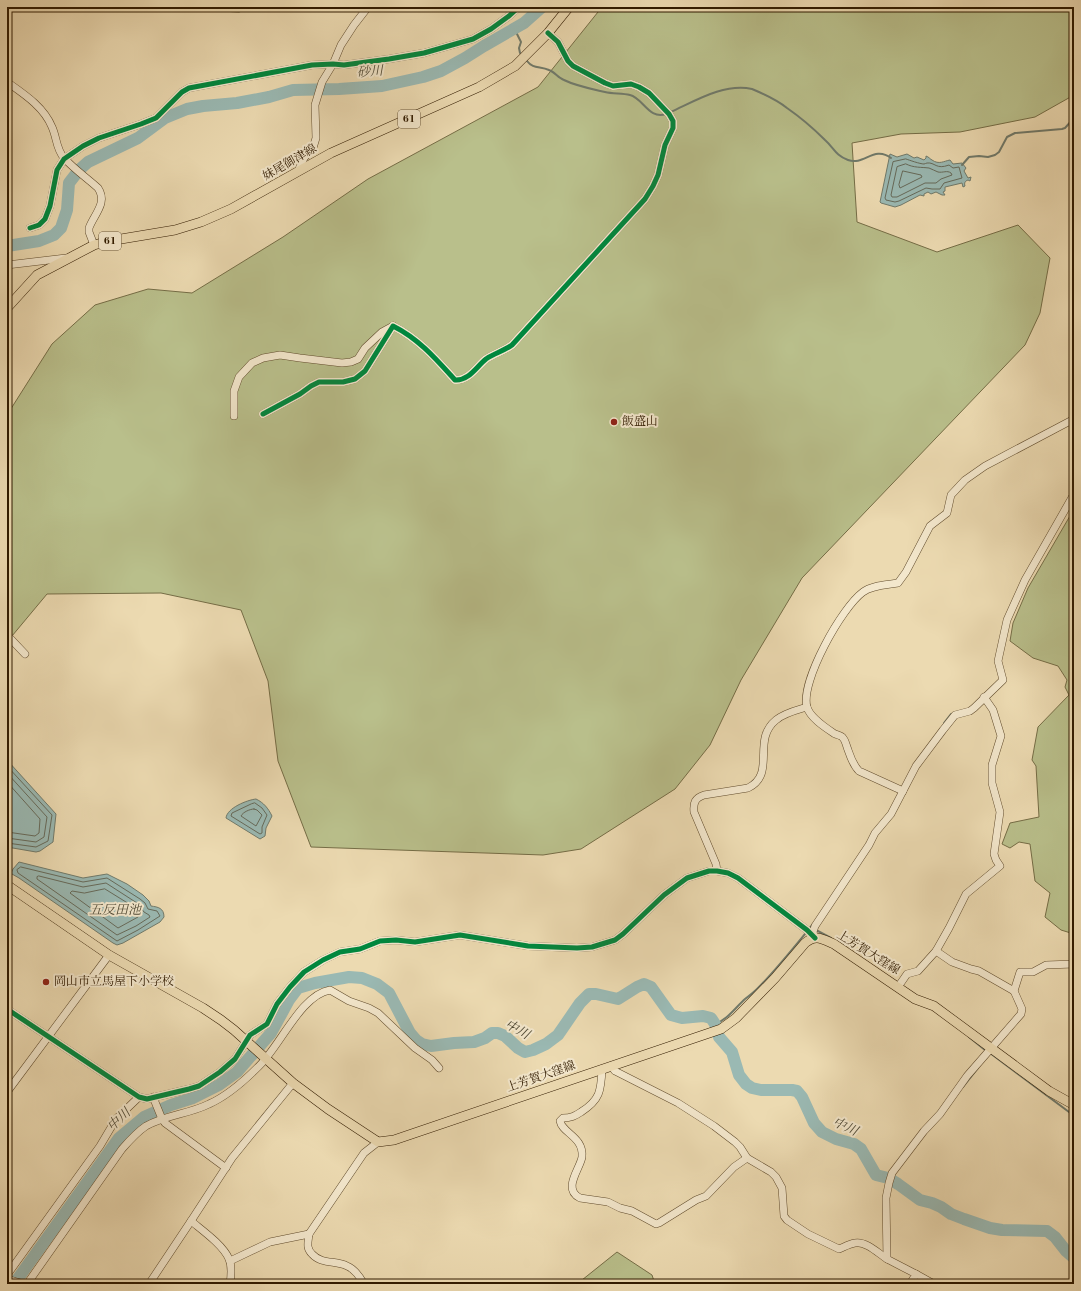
<svg xmlns="http://www.w3.org/2000/svg" width="1081" height="1291" font-family="'Old Standard TT','Noto Serif JP',serif">
<rect width="100%" height="100%" fill="#ecdab1"/>
<filter id="stains"><feTurbulence type="fractalNoise" baseFrequency=".005" numOctaves="4"/><feColorMatrix values="0 0 0 0 .2 0 0 0 0 .09 0 0 0 0 .02 0 0 0 .5 -.17"/></filter>
<radialGradient id="worn" r=".72"><stop offset=".6" stop-color="#630" stop-opacity="0"/><stop offset="1" stop-color="#630" stop-opacity=".3"/></radialGradient>
<g fill="#b9bf8b" stroke="#756d46">
<polygon points="144,7 255,7 239,12"/>
<polygon points="602,7 1074,7 1074,95 1035,117 960,132 901,134 852,143 857,222 937,252 1018,225 1050,258 1040,313 1025,345 802,578 741,680 710,745 675,789 581,849 543,855 311,847 278,761 268,681 241,610 161,593 47,594 7,642 7,415 52,344 95,305 148,289 192,293 283,237 368,179 538,87"/>
<polygon points="1074,509 1073,875 1074,934 1061,930 1045,917 1050,893 1035,881 1030,844 1019,842 1010,848 1002,844 1010,823 1039,817 1036,766 1032,760 1038,727 1069,695 1065,687 1067,680 1058,666 1033,658 1010,641 1013,623 1028,588"/>
<polygon points="617,1252 652,1275 655,1284 577,1284"/>
</g>
<g fill="#9ab9b3" stroke="#707a6b">
<path d="M890,154L897,157L907,154L914,158L917,157L924,160L926,158V156C929,157 930,159 932,160C939,165 944,161 950,160L953,164L962,163L966,168L964,171L968,178L971,177L970,181L968,180C965,181 964,183 965,186L963,187L962,183L945,187V191L943,192L945,195H942L936,192L931,194L928,192L924,194V196L920,195L901,205L895,207L881,203L880,202Z"/>
<polygon points="7,760 56,814 53,842 40,851 36,852 7,847"/>
<path d="M256,799C264,803 268,808 272,816L266,828L265,836L260,839L226,818C227,808 247,800 256,799Z"/>
<path d="M19,862L83,878L107,874L127,884L143,895L149,901L151,906C158,907 164,908 164,917L160,922L123,943L117,945L113,943L19,878L12,874L8,879L13,869Z"/>
</g>
<g fill="none" stroke-linecap="round" stroke-linejoin="round">
<g stroke="#666a5a" stroke-width="1">
<path d="M906,159C909,160 920,164 924,164C925,164 926,163 927,163C935,162 936,170 949,165L953,168L959,167L962,178L944,183L940,189H932L926,188L899,201L895,202L886,200L885,198L893,162Z"/>
<path d="M906,164C914,168 921,167 929,168C932,169 935,171 938,172C943,173 947,170 951,173L952,175L941,179L936,183H925L897,197H892L891,195L897,167Z"/>
<polygon points="903,171 921,175 922,177 900,188 899,185"/>
<polyline points="7,766 52,815 48,841 36,847 7,843"/>
<polyline points="7,773 47,817 44,837 36,842 7,838"/>
<polyline points="7,782 40,819 39,833 35,836 7,832"/>
<polygon points="255,803 262,808 267,815 262,827 262,833 260,834 231,816 232,813 251,804"/>
<path d="M254,809L257,810L262,815L256,826L241,816C243,812 250,809 254,809Z"/>
<polygon points="21,867 83,882 107,878 140,899 145,903 148,909 157,911 160,916 138,930 117,941 18,873 17,870"/>
<polygon points="39,876 83,887 106,883 137,903 144,912 149,915 150,917 136,926 117,935 37,879 37,877"/>
<polygon points="105,889 134,907 139,915 138,917 118,928 70,893 72,891 84,893"/>
</g>
<g stroke="#707a6b" stroke-width="2">
<polyline points="514,28 521,42 519,48 520,53"/>
<path d="M527,61C533,69 540,66 549,70C555,72 558,78 564,80C576,86 592,89 605,92C613,94 622,93 630,95C643,98 649,120 666,114"/>
<path d="M671,112C695,101 724,83 752,89C764,94 777,100 787,108C800,117 814,129 825,140C834,148 835,155 848,160C864,166 874,145 891,158"/>
<polyline points="962,165 969,157 979,156 988,157 995,155 999,152 1007,137 1015,133 1062,129 1065,128 1074,118"/>
<polyline points="1070,509 1074,501"/>
<polyline points="944,723 951,714 953,715"/>
<polyline points="816,930 831,938"/>
<path d="M715,1024C727,1020 735,1008 745,999C749,996 753,993 757,989C777,969 795,946 813,924"/>
<polyline points="969,1037 985,1050"/>
<polyline points="990,1053 1073,1115"/>
<polyline points="963,1087 978,1068"/>
</g>
<g stroke="#9ab9b3" stroke-width="12">
<polyline points="7,246 39,241 54,235 61,228 67,210 69,183 79,170 88,162 138,138 165,118 187,109 203,106 237,103 269,97 293,90 339,89 382,86 423,77 441,71 465,58 484,46 524,23 542,7"/>
<polyline points="14,1284 119,1138 144,1117 171,1105 193,1098 219,1085 237,1072 271,1033 289,1000 298,988 315,983 349,977 362,978 377,984 389,993 410,1033 416,1040 422,1044 431,1046 454,1043 474,1042 485,1038 492,1033 498,1033 505,1036 518,1048 525,1052 533,1050 546,1044 558,1035 580,1003 589,994 596,994 618,999 637,987 644,984 651,987 671,1015 682,1018 703,1016 711,1018 715,1024 719,1037 732,1052 739,1075 746,1084 752,1088 761,1090 792,1090 797,1091 802,1097 814,1123 822,1132 836,1139 854,1144 861,1149 876,1175 888,1178 898,1184 920,1200 932,1203 941,1207 951,1214 964,1219 990,1228 1002,1230 1047,1231 1055,1237 1066,1251 1074,1258"/>
</g>
<defs>
<g id="minor">
<path d="M7,82C24,94 44,107 52,127C57,138 56,149 64,158C74,169 87,178 98,188C108,203 94,214 89,228V232L94,245"/>
<polyline points="298,171 304,158 313,148 316,138 315,105 322,82 333,64 341,45 354,25 368,7"/>
<polyline points="30,228 39,225 45,219 50,206 57,170 64,159 83,146 99,138 141,124 156,118 182,92 189,88 312,65 333,64 344,65 389,59 424,53 473,39 491,29 509,16 519,7"/>
<polyline points="7,265 66,258"/>
<path d="M263,414L300,394L311,386L319,382H343L355,379L365,371L393,326C419,339 436,359 455,380C469,381 477,366 486,359C495,353 504,351 512,345L645,199L653,186L658,175L665,145L673,128V121L669,114L649,93L639,87L631,84L613,86L605,83L573,66L568,61L558,42L548,33"/>
<polyline points="234,416 234,391 239,377 252,363 263,358 280,355 300,358 342,363 351,362 358,359 365,348 382,332 393,326"/>
<polyline points="7,635 25,654"/>
<path d="M903,791L859,771C852,764 850,755 847,747C846,744 845,740 843,738C842,736 838,735 835,734C826,728 810,718 807,707C800,682 842,607 863,592C872,585 887,585 898,583L906,572L930,526L947,513L951,495L965,480L985,466L1074,419"/>
<path d="M717,871L716,864L694,812C693,803 695,798 704,795L748,788C777,774 751,740 776,720C784,713 797,710 807,707"/>
<polyline points="815,938 813,932 815,926 869,845 875,833 891,814 916,766 943,730 955,715 970,711 974,708 1003,680 998,661 1007,620 1025,580 1074,494"/>
<polyline points="936,951 952,962 971,969 979,971 1014,991"/>
<polyline points="898,987 907,974 918,971 936,951 949,928 966,894 1000,866 996,860 994,854 1000,812 992,783 992,765 1001,736 993,710 984,697"/>
<polyline points="7,1009 139,1097 147,1099 189,1089 199,1086 220,1072 235,1059 250,1035 267,1024 277,1004 290,987 304,972 323,960 340,952 360,949 380,941 396,940 415,942 460,935 528,946 577,948 592,947 615,940 623,934 664,895 687,878 709,871 717,871 728,873 738,878 807,930 815,938"/>
<path d="M611,1066L615,1071L678,1103L714,1126L735,1142L740,1147L747,1158L771,1172L776,1177L782,1188L784,1216L787,1220L808,1234L837,1248L839,1249C844,1247 849,1244 855,1243C866,1241 878,1253 887,1259"/>
<path d="M602,1069C601,1091 600,1100 581,1112C575,1116 571,1118 563,1118L560,1121C562,1133 584,1137 582,1157C580,1169 562,1189 580,1198L608,1202L620,1208L632,1211L656,1224L659,1223L696,1200L706,1196L734,1167L747,1158"/>
<polyline points="7,1092 109,955"/>
<polyline points="153,1097 162,1119 165,1123 226,1168"/>
<path d="M191,1221C203,1231 223,1245 229,1259C232,1266 231,1277 230,1284"/>
<polyline points="230,1261 270,1242 309,1234"/>
<polyline points="916,1274 934,1284"/>
<polyline points="7,1275 100,1146 116,1119 139,1097"/>
<polyline points="7,1279 24,1284"/>
<path d="M27,1284L122,1149C129,1141 137,1132 146,1126C166,1115 189,1114 209,1104C227,1096 243,1082 257,1068C279,1049 300,995 330,990L349,1001L369,1008L378,1013L415,1048L432,1060L439,1068"/>
<polyline points="149,1284 191,1221 232,1158 293,1083"/>
<path d="M364,1284C360,1277 355,1269 347,1266C336,1260 322,1265 312,1254C306,1248 308,1243 309,1234L364,1153L378,1142"/>
<polyline points="910,1284 916,1274 887,1259 886,1198 889,1183 892,1173 924,1131 940,1114 967,1076 1021,1014 1022,1009 1014,991 1020,972 1033,972 1046,965 1074,964"/>
</g>
<g id="major">
<polyline points="7,308 37,275 94,245 109,241 175,230 201,222 231,209 331,153 479,87 515,66 548,33 569,7"/>
<path d="M7,885L109,955L203,1008L221,1020L234,1030L293,1083L328,1109L378,1142L394,1140L721,1029L736,1018L775,978L805,943C816,934 822,939 834,944L915,999L934,1006L1049,1091L1074,1105"/>
</g>
</defs>
<use href="#minor" stroke="#604b2c" stroke-width="8"/>
<use href="#major" stroke="#311b00" stroke-width="10"/>
<use href="#minor" stroke="#f3e7cc" stroke-width="7"/>
<use href="#major" stroke="#ecdab1" stroke-width="9"/>
<defs>
<g id="cycleway">
<polyline points="30,228 39,225 45,219 50,206 57,170 64,159 83,146 99,138 141,124 156,118 182,92 189,88 312,65 333,64 344,65 389,59 424,53 473,39 491,29 509,16 519,7"/>
<path d="M263,414L300,394L311,386L319,382H343L355,379L365,371L393,326C419,339 436,359 455,380C469,381 477,366 486,359C495,353 504,351 512,345L645,199L653,186L658,175L665,145L673,128V121L669,114L649,93L639,87L631,84L613,86L605,83L573,66L568,61L558,42L548,33"/>
<polyline points="7,1009 139,1097 147,1099 189,1089 199,1086 220,1072 235,1059 250,1035 267,1024 277,1004 290,987 304,972 323,960 340,952 360,949 380,941 396,940 415,942 460,935 528,946 577,948 592,947 615,940 623,934 664,895 687,878 709,871 717,871 728,873 738,878 807,930 815,938"/>
</g>
</defs>
<use href="#cycleway" stroke="#f3e7cc" stroke-width="8"/>
<use href="#cycleway" stroke="#00873e" stroke-width="5"/>
</g>
<g fill="#8f2418" stroke="#f3e7cc" stroke-width="1.5">
<circle cx="614" cy="422" r="4"/>
<circle cx="46" cy="982" r="4"/>
</g>
<g text-anchor="middle" dominant-baseline="central" stroke-width="4" stroke-linejoin="round" paint-order="stroke">
<g fill="#f3e7cc" stroke="#6b583d" stroke-width="1">
<rect x="398" y="110" width="22" height="18" rx="3"/>
<rect x="99" y="232" width="22" height="18" rx="3"/>
</g>
<g font-size="11" font-weight="bold" fill="#311b00">
<text x="409" y="119">61</text>
<text x="110" y="241">61</text>
</g>
<g font-size="12" fill="#311b00" stroke="#f3e7cc">
<text transform="translate(290 163) rotate(-30)">妹尾御津線</text>
<text transform="translate(868 953) rotate(32)">上芳賀大窪線</text>
<text transform="translate(541 1077) rotate(-19)">上芳賀大窪線</text>
</g>
<g font-size="12" fill="#311b00" stroke="#f3e7cc" text-anchor="start">
<text x="622" y="422">飯盛山</text>
<text x="54" y="982">岡山市立馬屋下小学校</text>
</g>
<g font-size="13" font-style="italic" fill="#504a36" stroke="#f3e7cc">
<text transform="translate(370 72) rotate(-4)">砂川</text>
<text x="115" y="910">五反田池</text>
<text transform="translate(517 1030) rotate(29)">中川</text>
<text transform="translate(119 1120) rotate(-43)">中川</text>
<text transform="translate(845 1127) rotate(25)">中川</text>
</g>
</g>
<rect width="1081" height="1291" fill="none" stroke="#ecdab1" stroke-width="24"/>
<rect x="8" y="8" width="1065" height="1275" fill="none" stroke="#311b00" stroke-width="2"/>
<rect x="12" y="12" width="1057" height="1267" fill="none" stroke="#311b00"/>
<rect width="100%" height="100%" filter="url(#stains)"/>
<rect width="100%" height="100%" fill="url(#worn)"/>
</svg>
